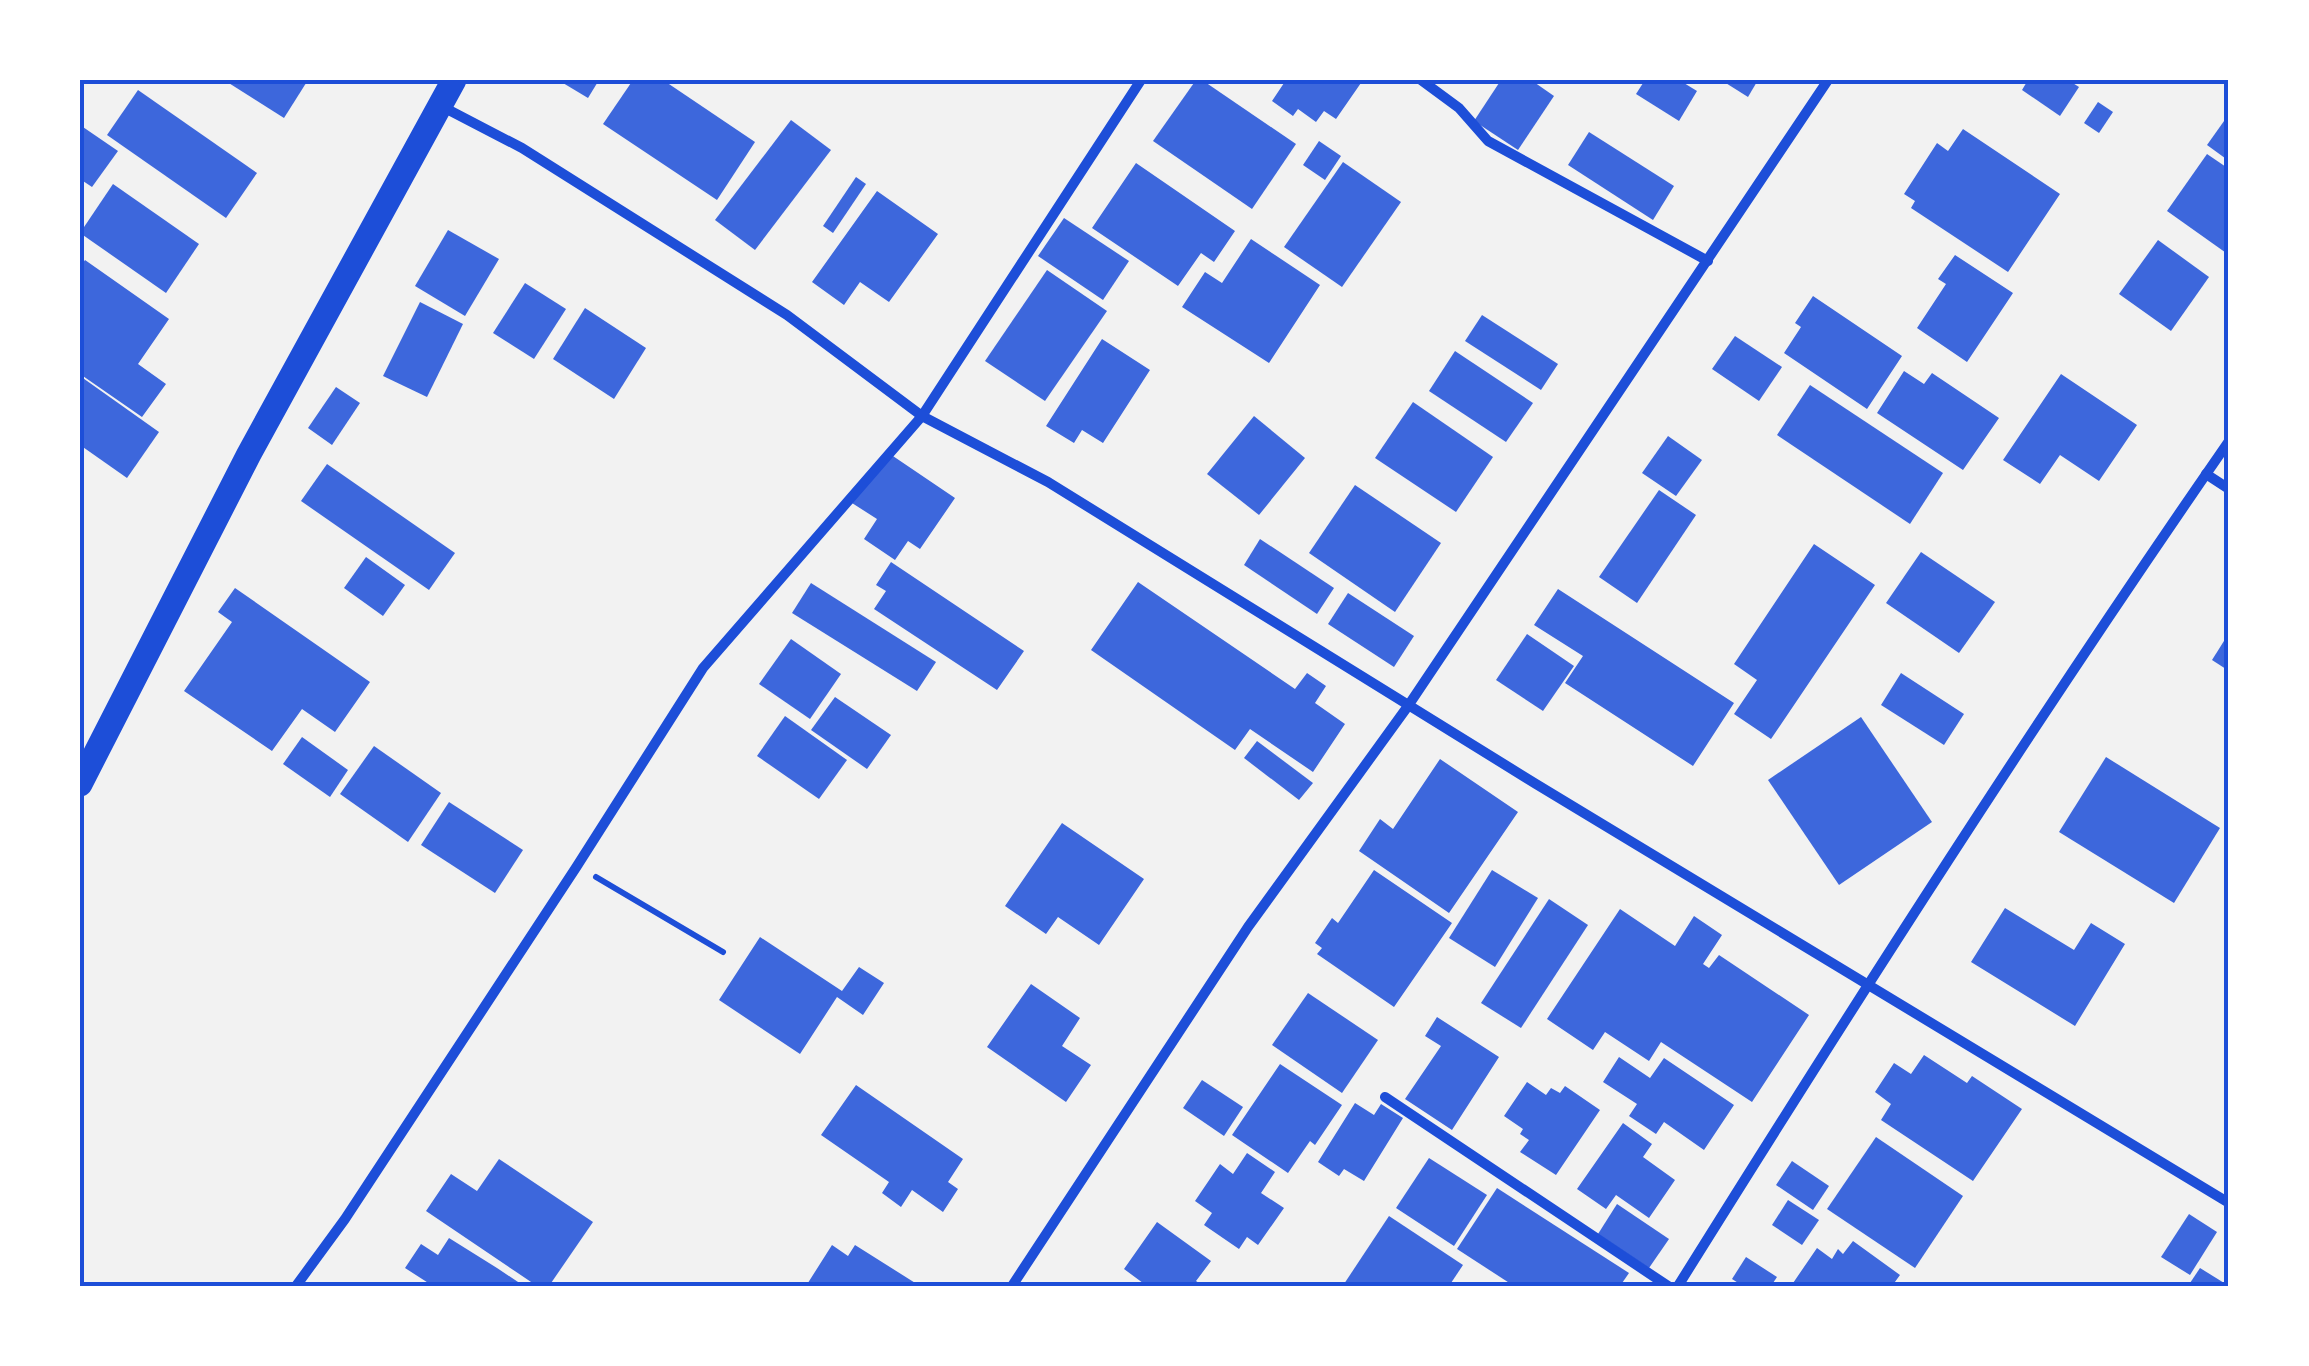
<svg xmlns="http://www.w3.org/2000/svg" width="2309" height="1366" font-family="'DejaVu Sans',sans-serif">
<rect width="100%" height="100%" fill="#f2f2f2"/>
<g fill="#3d67dc">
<polygon points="224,80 308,80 284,118"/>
<polygon points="558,80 599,80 588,98"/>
<polygon points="633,80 663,80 755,142 717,200 603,124"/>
<polygon points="1196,80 1202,80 1296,144 1252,209 1153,141"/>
<polygon points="1286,80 1363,80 1336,119 1324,111 1316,122 1298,109 1293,116 1272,101"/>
<polygon points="1501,80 1531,80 1554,96 1518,150 1474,121"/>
<polygon points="1645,80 1679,80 1697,91 1679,121 1636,94"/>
<polygon points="1721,80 1758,80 1748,97"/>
<polygon points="2028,80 2068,80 2079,87 2060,116 2022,90"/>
<polygon points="138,90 257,173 226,218 107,135"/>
<polygon points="2098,102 2113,112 2099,133 2084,123"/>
<polygon points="2229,114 2229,161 2207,145"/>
<polygon points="791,120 831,150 755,250 715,220"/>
<polygon points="80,125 118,151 92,187 80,179"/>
<polygon points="1963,129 2060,194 2008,272 1911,208 1915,201 1904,194 1937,143 1948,151"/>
<polygon points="1589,132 1674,186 1653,220 1568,165"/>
<polygon points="1319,141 1341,156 1325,180 1303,165"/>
<polygon points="2207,154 2229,169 2229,255 2167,211"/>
<polygon points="1343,162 1401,202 1342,287 1284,247"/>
<polygon points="1136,163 1235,231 1214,262 1201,253 1178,286 1092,228"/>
<polygon points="856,177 866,184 833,233 823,226"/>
<polygon points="113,184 199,244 166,293 80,233"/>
<polygon points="877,191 938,234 889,302 860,282 844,305 812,282"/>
<polygon points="1064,218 1129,261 1103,300 1038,256"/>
<polygon points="448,230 499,259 465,316 415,286"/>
<polygon points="1251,239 1320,285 1269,363 1182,307 1205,272 1222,283"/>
<polygon points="2158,240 2209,277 2171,331 2119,294"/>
<polygon points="1955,255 2013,293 1967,362 1917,328 1946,284 1938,279"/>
<polygon points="85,260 169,319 138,364 166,384 142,417 80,374 80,267"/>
<polygon points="1047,270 1107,311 1045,401 985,361"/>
<polygon points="525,283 566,309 534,359 493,333"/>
<polygon points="1813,296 1902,356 1867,409 1784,353 1801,327 1795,323"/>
<polygon points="420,302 463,324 427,397 383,376"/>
<polygon points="585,308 646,348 614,399 553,359"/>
<polygon points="1482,315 1558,364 1541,390 1465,341"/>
<polygon points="1735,336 1782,367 1759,401 1712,369"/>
<polygon points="1102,339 1150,370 1103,443 1082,430 1074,443 1046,426"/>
<polygon points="1455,351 1533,403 1506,442 1429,391"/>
<polygon points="1904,371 1924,384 1932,373 1999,418 1963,470 1877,413"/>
<polygon points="2061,374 2137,425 2099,481 2060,455 2040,484 2003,460"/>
<polygon points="80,376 159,432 127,478 80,445"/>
<polygon points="1810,385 1943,473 1910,524 1777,435"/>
<polygon points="336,387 360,403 332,445 308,428"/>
<polygon points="1413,402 1493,457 1456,512 1375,458"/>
<polygon points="1254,416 1305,458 1259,515 1207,474"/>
<polygon points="1668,436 1702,460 1676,496 1642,473"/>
<polygon points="887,452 955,498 920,549 908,541 895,560 864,539 877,519 852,503"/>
<polygon points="327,464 455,553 429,590 301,501"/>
<polygon points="1355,485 1441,543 1395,612 1309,553"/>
<polygon points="1659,490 1696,515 1637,603 1599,577"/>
<polygon points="1260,539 1334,588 1317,614 1244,565"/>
<polygon points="1814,544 1875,585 1771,739 1734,714 1757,680 1734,664"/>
<polygon points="1921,552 1995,602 1959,653 1886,603"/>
<polygon points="366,557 405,585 383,616 344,588"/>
<polygon points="891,562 1024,651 997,690 874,609 886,591 876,585"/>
<polygon points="1138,582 1295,689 1307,673 1326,686 1315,703 1345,724 1313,772 1250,729 1235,750 1091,650"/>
<polygon points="811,583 936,662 917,691 792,613"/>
<polygon points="235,588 370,682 335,732 302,709 272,751 184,691 232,622 218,612"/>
<polygon points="1558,589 1734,703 1693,766 1565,683 1583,656 1534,625"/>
<polygon points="1348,593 1414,636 1394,667 1328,624"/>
<polygon points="2229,633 2229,671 2212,660"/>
<polygon points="1527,634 1574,666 1543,711 1496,680"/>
<polygon points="791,639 841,674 810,719 759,684"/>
<polygon points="1901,673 1964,714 1944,745 1881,705"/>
<polygon points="835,697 891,735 867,769 811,730"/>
<polygon points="785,716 847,760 819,799 757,756"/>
<polygon points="1861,717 1932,822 1839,885 1768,780"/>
<polygon points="302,737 348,770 330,797 283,764"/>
<polygon points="1257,741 1313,783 1299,800 1244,758"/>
<polygon points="374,746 441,793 408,842 340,794"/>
<polygon points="2106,757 2220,828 2174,903 2059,832"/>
<polygon points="1440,759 1518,812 1449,913 1359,851 1380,819 1393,829"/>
<polygon points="449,802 523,850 495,893 421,845"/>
<polygon points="1062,823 1144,879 1099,945 1058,917 1046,934 1005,906"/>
<polygon points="1374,870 1452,923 1394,1007 1317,954 1322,948 1315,943 1332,918 1338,923"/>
<polygon points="1492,870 1538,898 1495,967 1449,938"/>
<polygon points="1549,899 1588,925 1521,1028 1481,1003"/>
<polygon points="2005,908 2074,950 2091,923 2125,944 2075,1026 1971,962"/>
<polygon points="1620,909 1675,946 1694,916 1722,935 1703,964 1709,968 1719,955 1809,1015 1752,1102 1661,1042 1649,1061 1605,1032 1593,1050 1547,1019"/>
<polygon points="760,937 842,991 859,967 884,983 863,1015 837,997 800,1054 719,1000"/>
<polygon points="1031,984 1080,1018 1062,1046 1091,1065 1066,1102 987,1047"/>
<polygon points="1308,993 1378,1040 1342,1093 1272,1045"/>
<polygon points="1437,1017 1499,1057 1452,1130 1405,1099 1441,1046 1425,1036"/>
<polygon points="1924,1055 1967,1083 1972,1076 2022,1109 1973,1181 1881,1120 1891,1104 1875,1092 1894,1063 1911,1074"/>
<polygon points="1619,1057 1650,1078 1664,1058 1734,1105 1704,1150 1664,1122 1656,1134 1629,1116 1637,1104 1603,1082"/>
<polygon points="1280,1064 1342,1105 1315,1145 1310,1141 1288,1173 1232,1135"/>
<polygon points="1202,1080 1243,1107 1224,1136 1183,1108"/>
<polygon points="1527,1082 1546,1095 1551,1088 1560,1093 1565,1086 1600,1110 1556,1175 1520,1152 1529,1140 1520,1134 1523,1129 1504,1116"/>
<polygon points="856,1085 963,1159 948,1182 958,1189 943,1212 912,1190 901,1207 882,1193 889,1182 821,1135"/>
<polygon points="1355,1103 1374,1115 1381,1104 1403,1118 1364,1181 1344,1169 1339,1176 1318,1162"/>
<polygon points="1623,1123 1652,1144 1643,1157 1675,1180 1649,1218 1616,1195 1606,1209 1577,1189"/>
<polygon points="1876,1137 1963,1196 1915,1268 1827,1209"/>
<polygon points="1247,1153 1275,1172 1261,1193 1284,1208 1258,1245 1247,1237 1239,1249 1204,1225 1212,1213 1195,1201 1220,1164 1233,1174"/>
<polygon points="1429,1158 1487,1195 1454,1246 1396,1208"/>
<polygon points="499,1159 593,1222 549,1286 537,1286 426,1211 451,1174 477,1191"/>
<polygon points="1792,1161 1829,1186 1813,1210 1776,1185"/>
<polygon points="1497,1188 1629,1273 1620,1286 1514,1286 1457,1249"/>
<polygon points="1788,1200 1819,1220 1802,1245 1772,1225"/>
<polygon points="1617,1204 1669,1239 1649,1268 1598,1234"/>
<polygon points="2189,1214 2217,1232 2190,1275 2161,1257"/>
<polygon points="1389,1216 1463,1265 1449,1286 1344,1284"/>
<polygon points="1157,1222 1211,1261 1196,1281 1203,1286 1147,1286 1124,1269"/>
<polygon points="449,1238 497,1268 524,1286 433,1286 405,1268 421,1244 438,1255"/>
<polygon points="1853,1241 1900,1275 1892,1286 1791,1286 1817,1248 1832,1259 1838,1249 1843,1254"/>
<polygon points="832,1245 848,1256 855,1245 920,1286 806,1286"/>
<polygon points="1746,1257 1777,1277 1771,1286 1743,1286 1732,1279"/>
<polygon points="2200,1268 2229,1286 2188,1286"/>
</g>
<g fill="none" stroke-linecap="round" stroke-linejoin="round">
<polyline stroke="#1d4ed8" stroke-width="6" points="596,877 723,952"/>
<g stroke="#1d4ed8" stroke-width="10">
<polyline points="1421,80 1459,108 1488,141 1708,261"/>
<polyline points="443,107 522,148 787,315 922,416 1048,482 1536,784 2229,1203"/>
<polyline points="2206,474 2229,489"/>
<polyline points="1385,1097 1668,1286"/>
<polyline points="296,1286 345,1219 577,866 703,668 922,416 1141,80"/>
<polyline points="1012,1286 1248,927 1408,706 1828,80"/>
<path d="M1678,1286C1856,1001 2037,718 2229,441"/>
</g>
<polyline stroke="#1d4ed8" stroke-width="25" points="80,784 249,454 454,80"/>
</g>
<rect width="2309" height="1366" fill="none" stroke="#ffffff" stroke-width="165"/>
<rect x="82" y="82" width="2144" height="1202" fill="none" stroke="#1d4ed8" stroke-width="4"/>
</svg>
